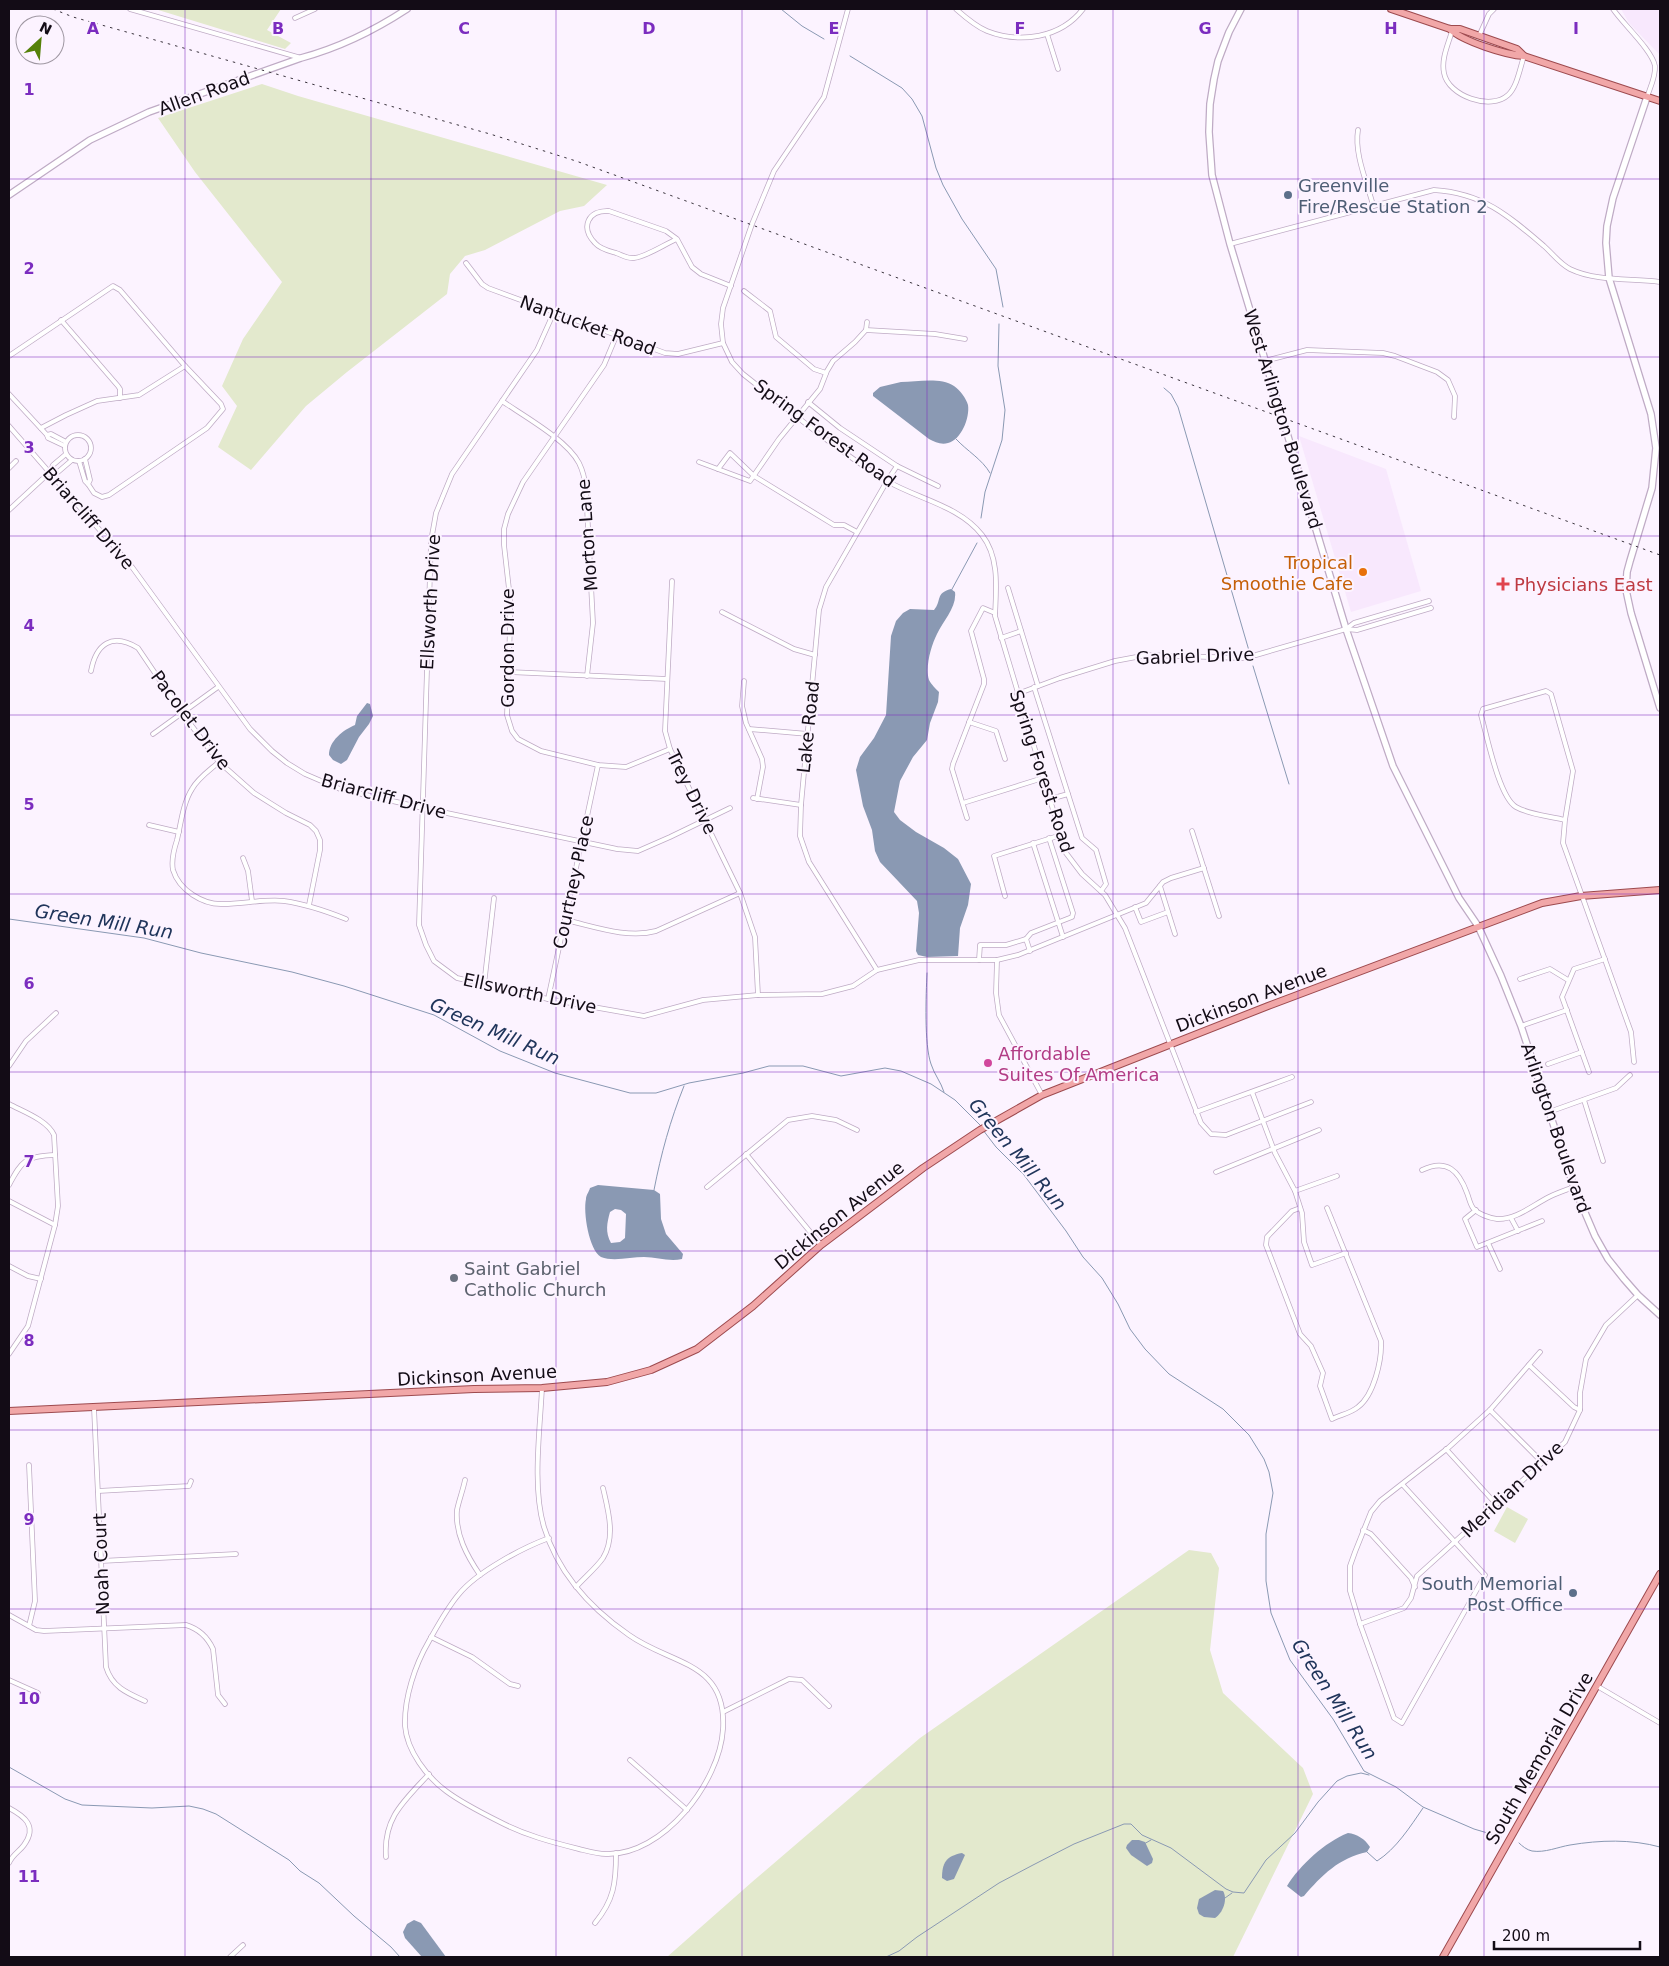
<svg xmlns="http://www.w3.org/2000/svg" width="1669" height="1966" font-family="'DejaVu Sans',sans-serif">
<rect width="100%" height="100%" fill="#fcf3ff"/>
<g fill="#f8e8fd">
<polygon points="1621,9 1660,9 1660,55 1629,23"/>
<polygon points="1299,436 1386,469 1421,591 1351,612"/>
</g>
<g fill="#e3e9cd">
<polygon points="155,9 281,9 267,30 291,43 285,49"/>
<polygon points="262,84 298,96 607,185 584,206 560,211 485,250 465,256 450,274 447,294 347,372 306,406 251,470 218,447 237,406 222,386 243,339 282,282 195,172 158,118"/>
<polygon points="1507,1507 1528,1519 1515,1543 1494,1531"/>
<polygon points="1189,1550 1211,1553 1219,1568 1210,1650 1223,1693 1303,1768 1313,1794 1233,1957 667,1957 752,1882 920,1738"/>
</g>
<g fill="#8a99b3" fill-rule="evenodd">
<path d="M901,382C917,382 940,377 954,386C960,390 966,398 968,405C970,418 961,440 948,443C941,445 935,442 929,439L873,396V393L880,387Z"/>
<path d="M951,589L955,592C957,607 943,621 937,634C931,646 925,667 929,680C931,684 936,689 939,692L938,702L930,723L927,740L913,757L900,781L894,812L900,820L916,832L944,848L958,859L971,884L968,905L960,928L958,956L927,957L918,955L916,951L919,913L917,901L880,862L875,851L872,830L863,806L856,770L860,757L874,738L886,715L891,636L896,621L903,613L910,609L934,610C942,601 935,593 951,589Z"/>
<path d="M367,703L370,704L373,716L369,724L359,737L347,760L341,764L333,760L329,755C329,741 343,730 355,725L357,716Z"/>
<path d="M598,1185L654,1190L660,1194L661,1219L666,1234L683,1254L682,1259C669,1262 657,1257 644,1257C631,1257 613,1262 601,1257C589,1250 583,1212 586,1199C586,1195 589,1192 590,1188ZM615,1209L621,1210L626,1214L625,1238L620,1242L611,1243C605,1232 607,1223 610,1212Z"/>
<path d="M1348,1833C1357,1834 1365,1839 1370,1847L1367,1852C1339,1858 1322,1875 1304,1896L1301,1897L1287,1886C1300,1865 1325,1842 1348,1833Z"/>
<polygon points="1132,1840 1139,1840 1145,1842 1153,1859 1152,1863 1147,1866 1131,1855 1126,1848 1127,1845"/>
<path d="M962,1853L965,1855L954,1879L947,1881L942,1878C942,1863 946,1856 962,1853Z"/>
<path d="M1215,1890L1223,1891C1228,1899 1223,1913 1215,1918L1204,1917L1199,1914L1197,1908L1199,1899Z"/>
<polygon points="414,1920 421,1923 446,1957 422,1957 405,1938 403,1932 407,1924"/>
</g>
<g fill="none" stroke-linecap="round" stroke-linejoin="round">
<g stroke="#8a99b3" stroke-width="1">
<polyline points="781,9 802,26 824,39"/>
<polyline points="850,56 902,88 912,99 922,116 936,168 943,185 962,219 996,269 1003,307"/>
<polyline points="1164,388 1171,394 1178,407 1252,661"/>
<path d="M956,439C967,451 982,459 990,473"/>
<polyline points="981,518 985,492 1002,440 1005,410 998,366 999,324"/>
<polyline points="951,591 977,543"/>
<polyline points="1253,666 1289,784"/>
<polyline points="9,919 144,938 201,953 292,972 344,986 434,1015 500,1051 555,1073 630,1093 656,1093 689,1083 743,1073 769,1066 803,1066 841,1076 885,1068 901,1071 931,1084 955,1100 981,1126"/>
<path d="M927,973C926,995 924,1044 931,1064C934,1074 941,1082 944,1092"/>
<polyline points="983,1130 996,1147 1024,1175 1066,1231 1083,1257 1102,1278 1118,1304 1130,1329 1145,1349 1169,1374 1223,1409 1249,1435 1264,1459 1269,1472 1273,1493 1266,1534 1266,1581 1271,1613 1290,1660 1333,1719 1364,1771 1396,1787 1423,1807 1474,1829 1501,1837"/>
<path d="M654,1190C661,1154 670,1121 684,1086"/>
<polyline points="9,1767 65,1799 82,1805 152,1808 189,1806 203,1809 216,1814 289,1860 300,1871 319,1883 354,1916 391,1947 400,1957"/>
<path d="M1519,1843C1522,1846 1527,1850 1532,1851C1545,1853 1558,1847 1570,1845C1600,1840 1631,1839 1660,1847"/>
<polyline points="1144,1844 1151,1840"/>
<path d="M1367,1852L1377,1861C1396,1849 1410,1827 1423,1808"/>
<polyline points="1225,1898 1232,1893"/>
<polyline points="886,1957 899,1951 917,1937 999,1883 1033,1865 1074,1844 1124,1824 1131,1824 1142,1835 1171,1848 1226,1889 1233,1892 1244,1893 1266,1860 1295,1833 1318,1802 1337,1781 1347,1776 1361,1773 1369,1775"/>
</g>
<defs>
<g id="street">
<polyline points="130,9 301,58"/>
<path d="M848,9L824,97L774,171L752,224L723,308L721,324L723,343L732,362L743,374C790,411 836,450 887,481C918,499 960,506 982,535C1000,558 996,590 995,616L1066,853L1082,874L1105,895L1125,928L1201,1123L1211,1134L1226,1135L1311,1102"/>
<path d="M956,9C965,17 975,26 987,31C1020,44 1061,38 1083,9"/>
<path d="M1613,9C1623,24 1652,50 1655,66C1656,76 1650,88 1647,97"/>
<polyline points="295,18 315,9"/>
<path d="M1452,31C1448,45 1441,59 1444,73C1448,96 1491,111 1508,95C1517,87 1520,68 1524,56"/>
<polyline points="1047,34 1058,69"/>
<polyline points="1479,36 1489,14 1494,9"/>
<path d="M1358,130C1354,154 1367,182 1373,205"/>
<path d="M677,239C665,244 646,257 634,258C628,259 622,255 616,253C609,251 600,249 595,243C580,227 588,210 609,211L666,231L677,239L692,267L701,274L731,286"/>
<path d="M1230,244L1434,190C1483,193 1509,216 1544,246C1552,253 1560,264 1570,269C1597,282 1631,278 1660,282"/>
<polyline points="466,263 482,284 488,288 665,353 678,354 723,343"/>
<polyline points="744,291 770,311 776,337 814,369 826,373"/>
<polyline points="554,312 537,350 452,474 436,513 431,541 419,925 426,945 434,961 457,978 548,999 644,1016 703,1000 758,995 822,994 853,986 877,970 919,960 997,960 1018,955 1146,903 1163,882 1171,878 1204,868"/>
<polyline points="61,320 118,386 120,389 120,398"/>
<polyline points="866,330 935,334 965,339"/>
<polyline points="617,334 604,365 523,482 508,514 504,529 504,545 510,598 510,627 507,715 512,731 518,739 541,751 598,765 626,767 670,749"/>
<polyline points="9,356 113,286 120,290 185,366"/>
<polyline points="1265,361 1307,350 1383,353 1395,356 1437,372 1448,380 1455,396 1454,417"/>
<polyline points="9,394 47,435 48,438 65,446"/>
<path d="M502,401C524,416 567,440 579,463C583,471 585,480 586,489L593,623L587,676"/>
<polyline points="808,402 840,428 897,466 938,486"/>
<polyline points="9,426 132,567 250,729 272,751 287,763 305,774 340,789 423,808 617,849 638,851 670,837 730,808"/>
<polyline points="41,428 66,415 97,401 139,395 185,366 221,404 223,409 207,428 109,495 102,497 94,493 88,484"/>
<polyline points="47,435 51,434 66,442"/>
<circle cx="78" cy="448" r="13"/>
<polyline points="79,461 85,481 88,484 90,480 85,459"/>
<polyline points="699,462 750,481 779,439 820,389 827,371 833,361 855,342 866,330 867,322"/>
<polyline points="9,468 16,461"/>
<polyline points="718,469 730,453 754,476 834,525 844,525 857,532"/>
<polyline points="50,472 58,472 72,460"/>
<polyline points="9,510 50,472 53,465 66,454"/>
<polyline points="672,581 665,731 670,749 740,893 755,937 758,995"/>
<polyline points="1008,588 1038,686"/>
<polyline points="722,612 794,649 815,655"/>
<polyline points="1346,629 1354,623 1429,601"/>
<polyline points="1001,638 1021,631"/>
<path d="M91,671C96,644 112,632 138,648L182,713L219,762L254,793L286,813L310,825L316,831L320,840V850L309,905"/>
<polyline points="509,672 667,679"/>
<polyline points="744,681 742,706 746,723 762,759 763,767 757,799"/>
<polyline points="1034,687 1082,838 1096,850 1106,884 1101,891"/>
<polyline points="1017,694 1060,678 1115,661 1147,655 1242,658 1256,655 1346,629 1357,630 1431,608"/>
<polyline points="969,722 996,731 1005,759"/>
<polyline points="749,729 808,734"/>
<polyline points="153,734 218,687"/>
<path d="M219,762C210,770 198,778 192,789C183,803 181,823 177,840C174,849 171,860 173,870C179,890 203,905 223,904C244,904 263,899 284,901C306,904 326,911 346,919"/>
<polyline points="753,798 801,805"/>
<polyline points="1050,799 1068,794"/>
<polyline points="963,803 1043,778"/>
<polyline points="967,818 952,769 953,764 984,684 984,679 971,631 983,608 995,613"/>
<path d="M1565,820C1550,816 1530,815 1516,807C1499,797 1487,736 1481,715L1483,709L1546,691L1551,694L1573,771L1565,820L1563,843L1631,1032L1634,1062"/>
<polyline points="149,825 179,832"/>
<polyline points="1192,831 1219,916"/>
<polyline points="1033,843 1063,937"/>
<polyline points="243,858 248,871 252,901"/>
<polyline points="1160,886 1175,934"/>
<polyline points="1005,896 994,856 1061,835"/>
<polyline points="1135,907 1141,922 1168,912"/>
<path d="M565,920C593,926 627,939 656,931L740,893"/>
<polyline points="1026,939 1031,933 1072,917 1073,913 1049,838"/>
<polyline points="979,960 980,945 1006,945 1026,939 1030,951"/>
<polyline points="997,960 996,993 999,1015 1042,1095"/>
<polyline points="877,970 809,862 800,836 801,805 819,610 826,587 887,481 897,466"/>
<polyline points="1520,979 1550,969 1568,980"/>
<polyline points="484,985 494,898"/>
<polyline points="548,999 598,765"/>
<polyline points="1521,1026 1567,1010"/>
<polyline points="1548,1064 1582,1052"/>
<polyline points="9,1066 26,1041 56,1013"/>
<polyline points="1589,1072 1562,997 1574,969 1605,959"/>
<polyline points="1252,1092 1275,1153 1295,1191 1302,1213 1304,1242 1312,1265 1346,1253"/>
<polyline points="1584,1100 1603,1161"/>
<path d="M9,1104C24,1112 47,1120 54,1135L58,1206L55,1225L28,1326L9,1354"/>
<polyline points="1196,1112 1292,1077"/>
<polyline points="1549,1112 1616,1088 1630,1075"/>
<polyline points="746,1154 821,1245"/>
<path d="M1422,1170C1447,1158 1459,1171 1467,1193C1469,1198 1470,1204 1473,1208C1478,1214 1489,1218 1497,1219C1516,1220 1533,1205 1549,1197C1557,1193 1566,1190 1574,1187"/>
<polyline points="1216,1172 1319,1130"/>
<path d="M9,1185C22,1160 26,1156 55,1155"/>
<polyline points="707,1187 788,1120 812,1116 836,1120 857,1130"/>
<polyline points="1295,1191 1337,1176"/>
<polyline points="9,1201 55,1225"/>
<path d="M1300,1208L1292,1211L1267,1237L1266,1245L1300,1334L1311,1346L1323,1373L1320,1386L1332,1419C1340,1415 1351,1413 1358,1407C1374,1395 1382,1360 1381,1341L1327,1208"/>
<polyline points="1476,1210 1465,1219 1477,1247 1542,1221"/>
<polyline points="1511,1218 1518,1231"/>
<polyline points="1488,1243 1500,1269"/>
<polyline points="9,1266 28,1276 41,1279"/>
<polyline points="1529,1365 1574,1407 1580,1410"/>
<path d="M542,1388C540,1430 532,1487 544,1527C558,1573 590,1608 629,1635C671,1665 727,1661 723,1729C720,1782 663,1856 606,1854C597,1854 587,1851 579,1849C551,1842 525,1835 500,1822C482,1813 462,1803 446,1791C427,1777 407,1751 405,1726C404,1698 415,1665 429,1641C438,1625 447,1608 459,1594C477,1572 522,1548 549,1538"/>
<path d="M94,1408L106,1667C112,1687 127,1693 145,1701"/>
<polyline points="1490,1410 1542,1462"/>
<polyline points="1446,1449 1496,1504"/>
<polyline points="29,1465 35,1601 29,1626"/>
<path d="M465,1480C463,1490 459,1500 457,1510C455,1534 467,1556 480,1575"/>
<polyline points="1402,1484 1485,1575 1402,1723 1394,1718 1360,1624 1350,1591 1350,1566 1355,1552 1371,1512 1380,1501 1448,1448 1490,1410 1540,1352"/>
<polyline points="98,1491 189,1486 191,1481"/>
<polyline points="1363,1530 1371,1534 1411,1578 1415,1587"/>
<polyline points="101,1561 236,1554"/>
<path d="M576,1587C584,1578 596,1568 603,1558C616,1537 608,1510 603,1488"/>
<path d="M9,1615L36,1630L44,1631L186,1625C199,1629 207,1636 213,1649L218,1695L225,1704"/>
<polyline points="1360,1624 1404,1608 1411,1598 1417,1576 1565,1442 1580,1410 1580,1393 1586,1359 1606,1325 1638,1295"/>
<polyline points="431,1637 472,1657 510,1684 518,1686"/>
<polyline points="9,1680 38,1693"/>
<polyline points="1597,1686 1660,1723"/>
<polyline points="723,1712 789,1679 802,1680 829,1706"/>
<polyline points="630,1760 687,1810"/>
<path d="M9,1808C24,1816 38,1826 24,1845C19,1852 13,1854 9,1863"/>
<path d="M386,1857C383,1818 404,1801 429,1774"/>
<path d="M595,1923C614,1900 616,1883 616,1853"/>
<polyline points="230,1957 243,1945"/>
</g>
<g id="secondary">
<polyline points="1241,9 1229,32 1218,61 1214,79 1210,104 1209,132 1212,175 1230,244 1346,629 1393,766 1459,898 1478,926 1501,976 1521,1026 1574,1187 1595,1236 1608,1259 1624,1279 1638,1295 1660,1315"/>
<polyline points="1647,97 1613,198 1607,226 1606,243 1609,278 1651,414 1656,448 1652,488 1630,561 1627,572 1626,590 1631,613 1660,708"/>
<path d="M9,195L90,140L149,112L301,58C338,48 375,30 407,9"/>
</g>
<g id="primary">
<polyline points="1391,9 1450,29 1460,29 1517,49 1524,56"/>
<path d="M1450,29C1462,41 1506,55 1524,56L1660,101"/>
<polyline points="9,1411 474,1389 542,1388 607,1382 651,1370 697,1349 753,1306 821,1245 923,1168 980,1130 1042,1095 1268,1006 1542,903 1581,896 1660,890"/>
<polyline points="1443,1957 1660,1574"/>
</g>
</defs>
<use href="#street" stroke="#bfabc5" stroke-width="5.5"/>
<use href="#secondary" stroke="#bfabc5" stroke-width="8"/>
<use href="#primary" stroke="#9d4a4f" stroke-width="8"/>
<use href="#street" stroke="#fff" stroke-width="4"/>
<use href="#secondary" stroke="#fff" stroke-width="5.5"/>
<use href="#primary" stroke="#f1a7a8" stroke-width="6"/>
<polyline stroke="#3b343e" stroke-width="1" stroke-dasharray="2.5 5" stroke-linecap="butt" points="53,9 73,17 490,134 576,161 1660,555"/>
</g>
<path fill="none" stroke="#7b2cbf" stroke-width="1" stroke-opacity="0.55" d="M185,9V1957M371,9V1957M556,9V1957M742,9V1957M927,9V1957M1113,9V1957M1298,9V1957M1484,9V1957M9,179H1660M9,357H1660M9,536H1660M9,715H1660M9,894H1660M9,1072H1660M9,1251H1660M9,1430H1660M9,1609H1660M9,1787H1660"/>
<g fill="#5c6f8a" stroke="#fcf3ff" stroke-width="2">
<circle cx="1288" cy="195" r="5"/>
<circle cx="1573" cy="1593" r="5"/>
</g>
<circle fill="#e8710a" stroke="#fcf3ff" stroke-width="2" cx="1363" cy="572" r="5"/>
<path fill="#e0444e" stroke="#fcf3ff" stroke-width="2" d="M1500.5 576.5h5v5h5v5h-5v5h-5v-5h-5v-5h5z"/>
<circle fill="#d1479c" stroke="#fcf3ff" stroke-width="2" cx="988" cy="1063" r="5"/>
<circle fill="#6b7280" stroke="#fcf3ff" stroke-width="2" cx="454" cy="1278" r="5"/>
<g text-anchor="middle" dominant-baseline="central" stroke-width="4" stroke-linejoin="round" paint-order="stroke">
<g font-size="18" fill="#130c16" stroke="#fcf3ff">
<text transform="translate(204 93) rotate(-20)">Allen Road</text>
<text transform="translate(588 325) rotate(20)">Nantucket Road</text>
<text transform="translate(1283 419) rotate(73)">West Arlington Boulevard</text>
<text transform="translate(825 433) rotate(36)">Spring Forest Road</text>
<text transform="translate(89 518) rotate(49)">Briarcliff Drive</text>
<text transform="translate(587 535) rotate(-94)">Morton Lane</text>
<text transform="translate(430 602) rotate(-87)">Ellsworth Drive</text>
<text transform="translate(507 648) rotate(-90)">Gordon Drive</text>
<text transform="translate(1195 656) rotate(-2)">Gabriel Drive</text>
<text transform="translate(191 720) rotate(53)">Pacolet Drive</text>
<text transform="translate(808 727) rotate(-84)">Lake Road</text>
<text transform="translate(1042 771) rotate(72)">Spring Forest Road</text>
<text transform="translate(692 792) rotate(64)">Trey Drive</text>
<text transform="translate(384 796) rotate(15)">Briarcliff Drive</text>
<text transform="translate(573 882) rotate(-78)">Courtney Place</text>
<text transform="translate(530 993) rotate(12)">Ellsworth Drive</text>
<text transform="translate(1251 998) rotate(-21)">Dickinson Avenue</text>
<text transform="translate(1556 1128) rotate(71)">Arlington Boulevard</text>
<text transform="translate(839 1215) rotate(-39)">Dickinson Avenue</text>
<text transform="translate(477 1375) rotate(-3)">Dickinson Avenue</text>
<text transform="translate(1512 1489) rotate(-43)">Meridian Drive</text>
<text transform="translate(101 1564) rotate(-92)">Noah Court</text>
<text transform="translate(1539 1758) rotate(-60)">South Memorial Drive</text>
</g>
<g font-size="18" fill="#4e5e75" stroke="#fcf3ff" text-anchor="start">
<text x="1298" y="185">Greenville<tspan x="1298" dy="21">Fire/Rescue Station 2</tspan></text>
<text x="1563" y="1583" text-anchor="end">South Memorial<tspan x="1563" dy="21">Post Office</tspan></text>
</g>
<g font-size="18" fill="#c56008" stroke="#fcf3ff" text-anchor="end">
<text x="1353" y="562">Tropical<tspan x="1353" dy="21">Smoothie Cafe</tspan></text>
</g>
<g font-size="18" fill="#be3a42" stroke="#fcf3ff" text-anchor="start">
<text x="1514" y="584">Physicians East</text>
</g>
<g font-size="18" fill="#b23c85" stroke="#fcf3ff" text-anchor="start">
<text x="998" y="1053">Affordable<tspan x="998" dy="21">Suites Of America</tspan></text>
</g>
<g font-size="18" fill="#5b616d" stroke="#fcf3ff" text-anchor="start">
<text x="464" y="1268">Saint Gabriel<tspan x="464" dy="21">Catholic Church</tspan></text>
</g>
<g font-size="19" font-style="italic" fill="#20355b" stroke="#fcf3ff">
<text transform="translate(104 921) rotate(9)">Green Mill Run</text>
<text transform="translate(495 1031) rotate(24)">Green Mill Run</text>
<text transform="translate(1018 1154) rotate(50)">Green Mill Run</text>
<text transform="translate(1335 1699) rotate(57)">Green Mill Run</text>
</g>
</g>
<g font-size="16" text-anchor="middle" font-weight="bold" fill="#7b2cbf" stroke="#fcf3ff" stroke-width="4" stroke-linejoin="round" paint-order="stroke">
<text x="93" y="34">A</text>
<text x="278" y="34">B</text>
<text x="464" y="34">C</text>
<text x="649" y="34">D</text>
<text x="834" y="34">E</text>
<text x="1020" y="34">F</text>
<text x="1205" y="34">G</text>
<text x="1391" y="34">H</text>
<text x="1576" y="34">I</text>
<text x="29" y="95">1</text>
<text x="29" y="274">2</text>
<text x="29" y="453">3</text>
<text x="29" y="631">4</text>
<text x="29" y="810">5</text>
<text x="29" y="989">6</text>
<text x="29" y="1167">7</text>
<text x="29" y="1346">8</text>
<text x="29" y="1525">9</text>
<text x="29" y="1704">10</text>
<text x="29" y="1882">11</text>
</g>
<rect width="1669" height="1966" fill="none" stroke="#130c16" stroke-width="20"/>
<g transform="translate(40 40) rotate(26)"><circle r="24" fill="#fcf3ff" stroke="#9f97a2"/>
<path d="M0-4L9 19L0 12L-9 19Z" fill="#558109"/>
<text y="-8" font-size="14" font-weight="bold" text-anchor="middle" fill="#130c16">N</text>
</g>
<path d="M1494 1941v8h146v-8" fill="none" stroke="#130c16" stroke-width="2.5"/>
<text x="1502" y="1941" font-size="15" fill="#130c16" stroke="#fcf3ff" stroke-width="4" paint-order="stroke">200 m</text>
</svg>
